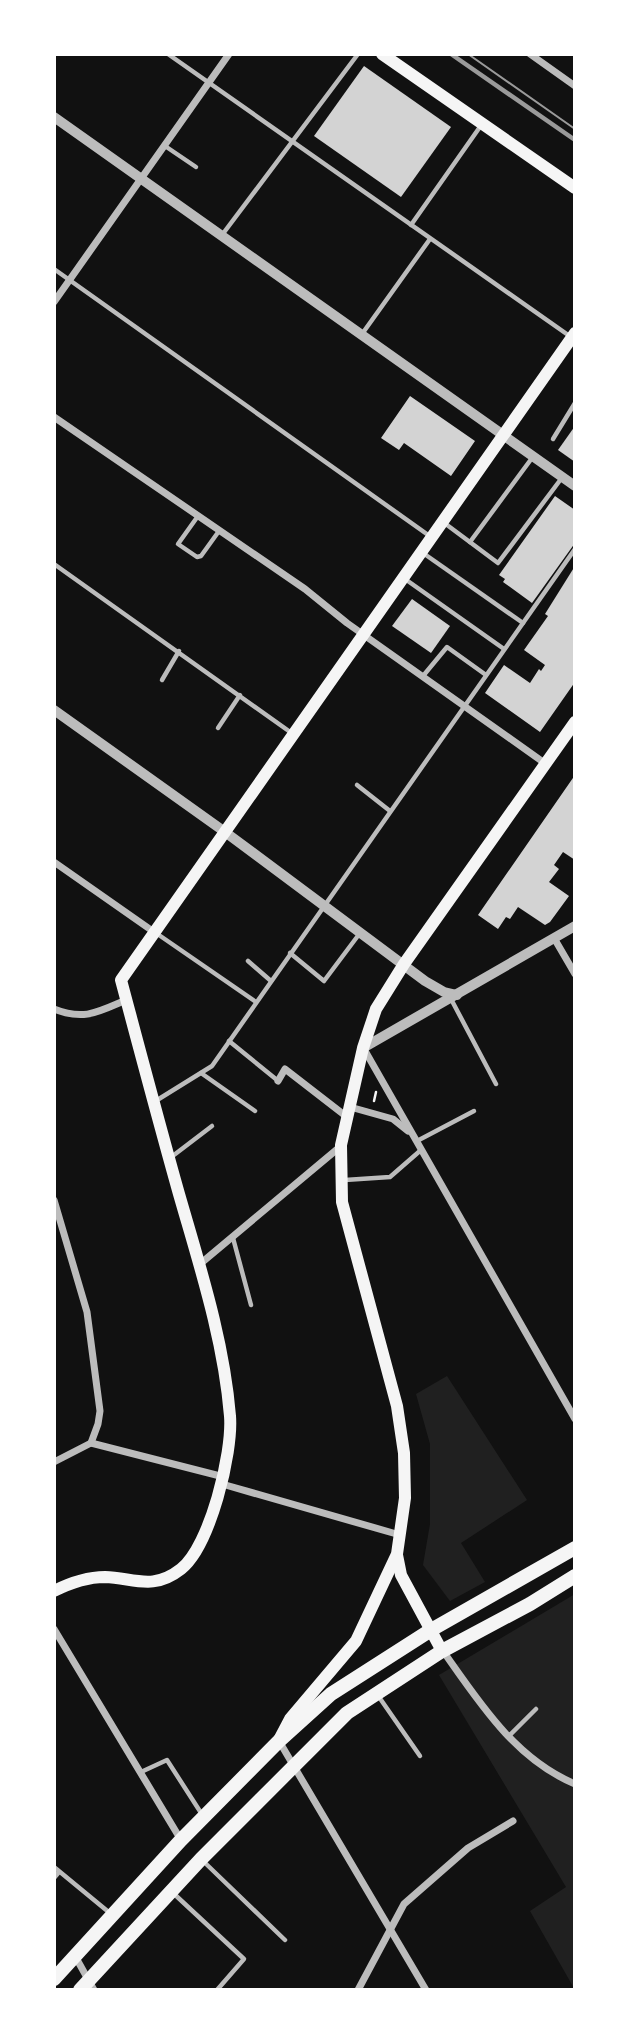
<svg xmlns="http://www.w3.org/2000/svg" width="629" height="2044" font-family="Mulish,sans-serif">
<rect width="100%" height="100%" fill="#111"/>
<g fill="#202020">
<polygon points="447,1376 527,1500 461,1543 485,1582 450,1601 423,1565 430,1524 430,1444 416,1394"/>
<polygon points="575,1594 575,1990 530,1911 566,1887 439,1675"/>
</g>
<g fill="#d3d3d3">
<polygon points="364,66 451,127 401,197 314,136"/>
<polygon points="410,396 475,441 451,476 404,443 399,450 381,438"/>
<polygon points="575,426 575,462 558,450"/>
<polygon points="555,496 575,510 575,543 532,603 503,582 505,579 499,575"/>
<polygon points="575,566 575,682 540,732 485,693 504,665 530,683 539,669 541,671 545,665 524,650 548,616 545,614"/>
<polygon points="412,599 450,626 431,653 392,626"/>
<polygon points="575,775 575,860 563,852 554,865 559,869 549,882 569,896 550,922 545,925 518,907 510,919 506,917 498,929 478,915"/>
</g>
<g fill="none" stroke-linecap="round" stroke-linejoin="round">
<polyline stroke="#f5f5f5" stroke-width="2.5" points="374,1101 376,1092"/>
<g stroke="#bcbcbc" stroke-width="4.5">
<polyline points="168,54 571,337"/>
<polyline points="165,146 196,167"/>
<polyline points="411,225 482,124"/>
<polyline points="222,235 358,54"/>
<polyline points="54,269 431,537"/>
<polyline points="362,334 430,239"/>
<polyline points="553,439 575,403"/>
<polyline points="198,516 178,544 197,557 201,556 219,531"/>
<polyline points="443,522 498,563 561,479"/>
<polyline points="470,542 532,458"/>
<polyline points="423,553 523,623"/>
<polyline points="54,564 293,734"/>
<polyline points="405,579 504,649"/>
<polyline points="423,676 447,647 486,675"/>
<polyline points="162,680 179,651"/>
<polyline points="218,728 240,695"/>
<polyline points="357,785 390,811"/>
<polyline points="156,933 256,1002"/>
<polyline points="290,953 324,981 360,933"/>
<polyline points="248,961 271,981"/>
<polyline points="451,999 496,1084"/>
<polyline points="229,1041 277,1080"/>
<polyline points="201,1073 255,1111"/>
<polyline points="154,1102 212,1066 575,549"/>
<polyline points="417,1141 474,1111"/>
<polyline points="170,1158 212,1126"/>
<polyline points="345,1180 390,1177 421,1150"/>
<polyline points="233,1238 251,1305"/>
<polyline points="379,1697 420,1756"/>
<polyline points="509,1736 536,1709"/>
<polyline points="141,1772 167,1760 203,1816"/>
<polyline points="202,1860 285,1940"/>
<polyline points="54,1867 111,1914"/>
<polyline points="54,1878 59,1872"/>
<polyline points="172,1892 244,1959 217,1990"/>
</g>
<g stroke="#bcbcbc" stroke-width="7">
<polyline points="530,54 575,86"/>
<polyline points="54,302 229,54"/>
<polyline points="54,417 305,589 347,623 546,764"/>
<polyline points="54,862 154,932"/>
<polyline points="554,938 575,974"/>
<path d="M54,1009C84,1021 98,1012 126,1000"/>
<polyline points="364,1049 575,1419"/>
<polyline points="278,1081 285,1069 347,1117"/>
<polyline points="350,1107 393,1119 408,1131"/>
<polyline points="54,1200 87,1312 100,1411 98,1424 91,1443 54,1462"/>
<polyline points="200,1264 341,1146"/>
<polyline points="91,1443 224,1477"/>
<polyline points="222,1484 400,1535"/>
<polyline points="54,1629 181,1840"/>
<path d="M443,1651C479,1702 515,1759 575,1784"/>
<polyline points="279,1741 426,1990"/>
<polyline points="75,1956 94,1990"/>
<polyline points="358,1990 404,1904 468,1848 513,1821"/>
</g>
<g stroke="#bcbcbc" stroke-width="10">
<polyline points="54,117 575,486"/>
<polyline points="54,710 225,832 425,981 444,992 457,995"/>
<polyline points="363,1048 575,926"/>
</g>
<g stroke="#f5f5f5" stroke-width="12">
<polyline points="382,54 575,188"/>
<polyline points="397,1555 401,1575 442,1651"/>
<path d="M54,1591C70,1583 86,1577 105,1577C134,1578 153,1591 181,1569C210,1546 233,1453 230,1416C224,1341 200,1267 179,1194C159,1123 140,1051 121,980L575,333"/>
<polyline points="280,1738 290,1719 356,1641 397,1554 405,1498 404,1453 397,1406 342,1202 341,1145 363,1048 376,1009 404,964 575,722"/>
</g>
<g stroke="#f5f5f5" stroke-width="14">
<polyline points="54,1979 181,1840 279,1741 331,1694 431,1630 575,1548"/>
<polyline points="80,1990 201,1859 347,1713 442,1651 530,1604 575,1576"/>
</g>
<polyline stroke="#9a9a9a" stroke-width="2" points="468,54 575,129"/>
<polyline stroke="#9a9a9a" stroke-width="4.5" points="451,54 575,140"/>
</g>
<rect width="629" height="2044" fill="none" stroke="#ffffff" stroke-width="112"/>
</svg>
